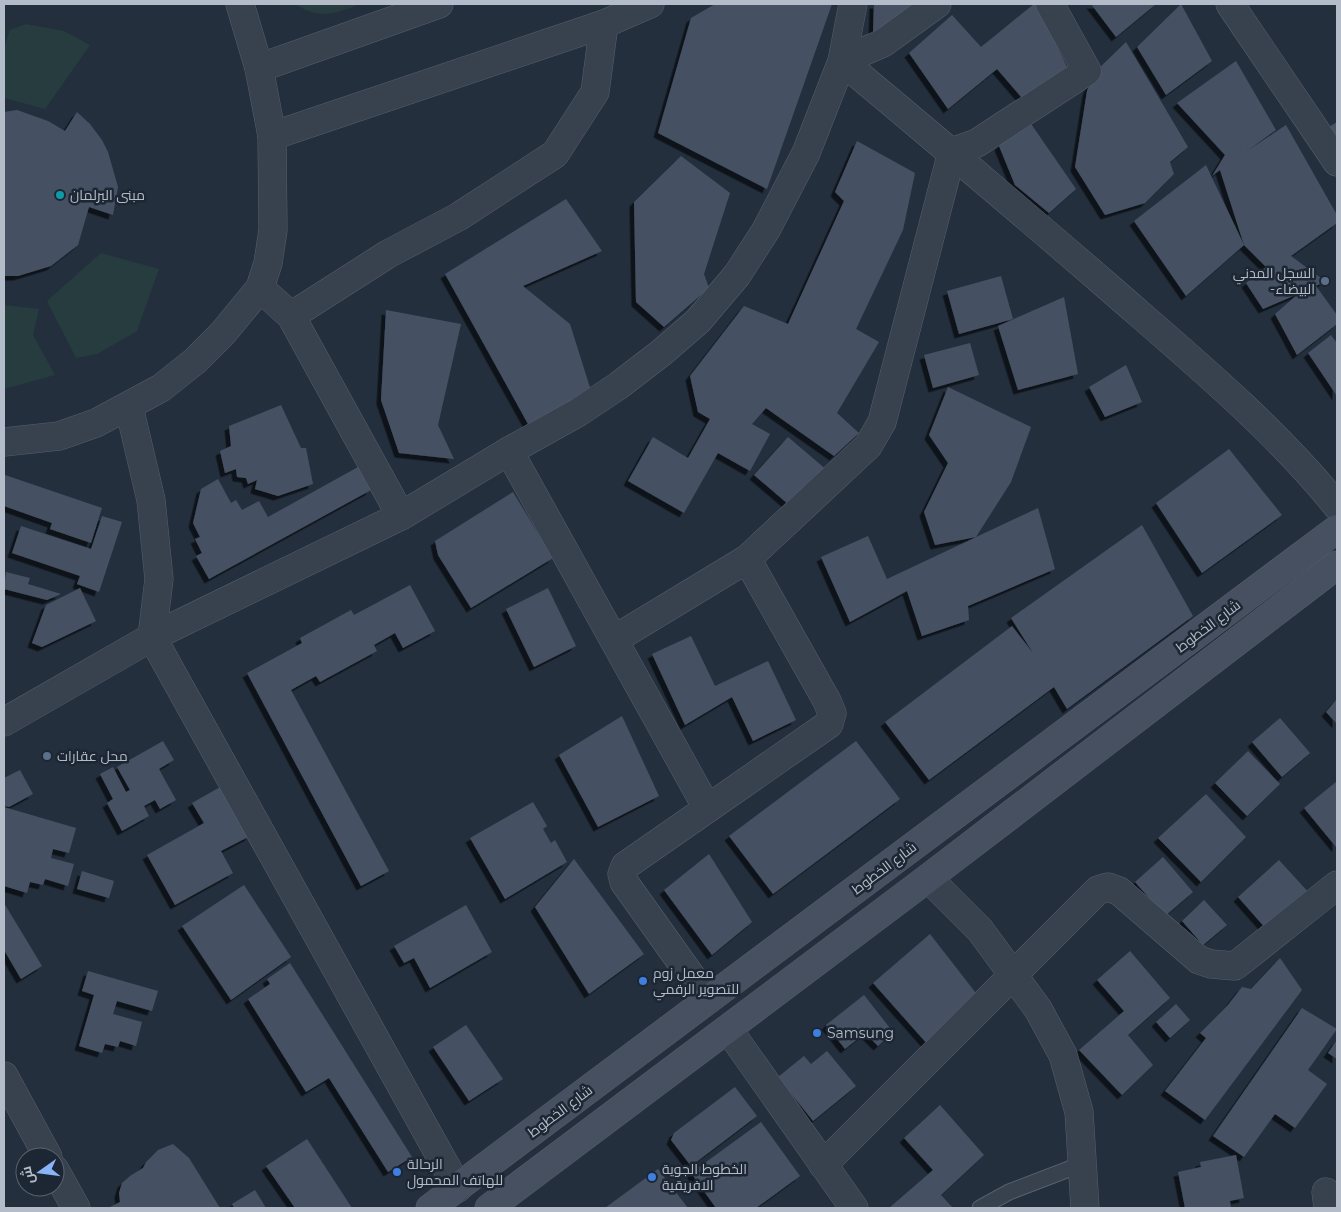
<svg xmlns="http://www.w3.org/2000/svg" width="1341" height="1212" font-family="Montserrat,Cairo,sans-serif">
<defs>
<filter id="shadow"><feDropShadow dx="-4.5" dy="4.5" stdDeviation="0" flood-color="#0009"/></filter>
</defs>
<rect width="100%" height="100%" fill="#242f3e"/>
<g fill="#263c3f">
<path d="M295,4H360C335,14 319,20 295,4Z"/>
<polygon points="26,24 64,31 90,45 45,109 4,98 4,47 10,30"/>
<polygon points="101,253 159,269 137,331 97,354 76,358 47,301"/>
<polygon points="4,305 39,309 33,335 55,375 4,389"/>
</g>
<g fill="#455162" filter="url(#shadow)">
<polygon points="715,4 832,4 767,189 658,133 691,18"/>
<polygon points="874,4 918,4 873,32"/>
<polygon points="1034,4 1037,4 1067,67 1022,98 997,69 948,109 909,53 952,15 981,47"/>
<polygon points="1091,4 1156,4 1116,37"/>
<polygon points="1181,4 1212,61 1166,95 1137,47"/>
<polygon points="1126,42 1188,147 1170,162 1174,174 1145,203 1105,215 1075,167 1087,91 1095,72"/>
<polygon points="1236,61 1276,130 1247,151 1286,125 1337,215 1337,223 1291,256 1325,281 1316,286 1337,315 1337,324 1297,355 1275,314 1298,294 1263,309 1246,283 1266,267 1244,245 1220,170 1212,176 1225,155 1177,103"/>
<polygon points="17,110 48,121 65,131 77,112 90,124 102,140 108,152 118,187 113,215 89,207 78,245 51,266 18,276 4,276 4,112"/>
<polygon points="1027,118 1076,189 1049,213 1015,185 999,146"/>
<polygon points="1337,122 1337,149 1324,130"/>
<polygon points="857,141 915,173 903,230 856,329 879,342 837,413 859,433 834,456 766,408 752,424 770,434 750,471 718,453 684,513 628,481 653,437 688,458 710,419 698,412 690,376 744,306 788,324 844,201 835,192"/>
<polygon points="681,156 730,193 704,274 709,288 664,327 636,302 634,202"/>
<polygon points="1206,165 1244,245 1186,296 1134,221"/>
<polygon points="566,199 602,251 523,286 570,324 592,394 528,424 445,274"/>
<polygon points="1001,276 1013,319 959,334 947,291"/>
<polygon points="1064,297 1078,374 1018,390 998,326"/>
<polygon points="386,310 461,324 438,425 454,459 399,453 381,400"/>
<polygon points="1331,335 1337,343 1337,396 1308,353"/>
<polygon points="970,343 979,375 933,388 924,355"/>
<polygon points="1126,365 1142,402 1105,417 1089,387"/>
<polygon points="948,387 1031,427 1011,482 976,537 935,545 924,512 948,463 929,435"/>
<polygon points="281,405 301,448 306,448 313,484 278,496 255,489 257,480 248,484 246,478 237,477 236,469 225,473 220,451 231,446 229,426"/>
<polygon points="788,437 828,471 795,510 754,475"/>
<polygon points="1229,449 1282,515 1202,573 1156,503"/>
<polygon points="358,467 371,490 209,579 196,556 202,553 195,539 200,537 193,523 201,489 218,479 231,503 236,500 242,510 259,501 268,517"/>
<polygon points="5,475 102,508 91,543 50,529 52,523 4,506"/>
<polygon points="513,492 553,558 471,608 438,555 435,541"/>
<polygon points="1038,508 1055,569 968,606 969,620 922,636 907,591 850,622 821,557 868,536 887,579"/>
<polygon points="102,516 122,522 99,592 77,584 80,576 12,553 21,526 91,549"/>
<polygon points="1142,525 1193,616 1067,709 1054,687 929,780 885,722 1012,626 1033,653 1011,618"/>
<polygon points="6,572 30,578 28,584 61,594 47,600 4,589"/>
<polygon points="410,585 435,631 403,648 395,633 374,645 377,651 320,682 316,676 291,690 389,871 361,886 247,673 302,643 300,638 351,610 354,615"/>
<polygon points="80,588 96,621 42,647 32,643 46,605"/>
<polygon points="548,588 576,646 534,667 506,609"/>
<polygon points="691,636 715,686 768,661 796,720 753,741 732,697 685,725 652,654"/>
<polygon points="1337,699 1337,724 1326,712"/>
<polygon points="622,716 659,796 598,827 559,755"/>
<polygon points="1280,718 1310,753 1282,777 1252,742"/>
<polygon points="163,741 174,760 159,769 176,800 160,809 155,800 144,806 149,816 122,831 107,803 113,799 100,774 113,767 126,792 130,790 117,767"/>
<polygon points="856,741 900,799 773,894 729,836"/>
<polygon points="1248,751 1280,784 1247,816 1215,783"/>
<polygon points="20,770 33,794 9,807 4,806 4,778"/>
<polygon points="1336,782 1337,846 1336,847 1304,808"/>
<polygon points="222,786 250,836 221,851 233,873 175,905 147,855 204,823 192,803"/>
<polygon points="1206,794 1246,837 1201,882 1158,838"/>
<polygon points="533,802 547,826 543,829 551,843 555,840 567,862 505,899 470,838"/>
<polygon points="4,807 76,828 69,853 53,849 51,858 74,864 68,886 45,879 43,885 30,882 27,893 4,886"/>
<polygon points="709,854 752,922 712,955 664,890"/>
<polygon points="1163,857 1193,892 1165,916 1135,882"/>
<polygon points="574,859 644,954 589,994 535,907"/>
<polygon points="1279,860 1310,894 1268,931 1238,897"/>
<polygon points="82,871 114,881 109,898 77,889"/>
<polygon points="244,885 291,957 231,1000 182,926"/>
<polygon points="1204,900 1227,925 1203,945 1182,921"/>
<polygon points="4,903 42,966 21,979 4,950"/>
<polygon points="466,905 492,952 430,988 414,958 404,963 394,946"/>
<polygon points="930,934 979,997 929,1046 873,983"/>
<polygon points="1130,951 1170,998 1128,1035 1153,1065 1122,1095 1079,1050 1124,1011 1097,980"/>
<polygon points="1280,958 1302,990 1205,1120 1165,1091 1206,1038 1200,1033 1228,1005 1242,987 1251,989"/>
<polygon points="290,963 412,1157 388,1172 329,1078 306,1092 248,999 270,984 267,979"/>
<polygon points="88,971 158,991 152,1011 117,1001 113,1014 142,1022 136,1046 120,1041 118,1047 105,1044 102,1053 79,1046 94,995 82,991"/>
<polygon points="864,995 893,1032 878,1046 865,1033 845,1049 826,1025"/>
<polygon points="1176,1004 1190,1020 1170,1038 1156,1022"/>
<polygon points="1302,1008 1337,1029 1308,1070 1327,1084 1295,1128 1275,1114 1244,1157 1213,1136"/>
<polygon points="466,1025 503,1079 469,1101 433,1047"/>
<polygon points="1337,1040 1337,1059 1328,1053"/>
<polygon points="827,1051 856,1086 813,1121 778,1077 804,1056 811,1064"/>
<polygon points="735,1087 757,1116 691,1166 671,1140 674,1133"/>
<polygon points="940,1105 984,1155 941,1195 953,1208 889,1208 933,1170 904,1138"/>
<polygon points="761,1122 800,1176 756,1208 716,1208 691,1173"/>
<polygon points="307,1139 352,1208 295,1208 266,1166"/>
<polygon points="173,1144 189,1158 220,1208 108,1208 120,1202 119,1193 122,1183 130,1176 143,1168 146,1162 158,1150"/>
<polygon points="1236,1155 1244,1198 1230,1201 1231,1208 1185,1208 1178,1172 1201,1167 1200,1162"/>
<polygon points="658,1169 688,1208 605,1208"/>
<polygon points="255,1190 266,1208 234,1208 232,1204"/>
</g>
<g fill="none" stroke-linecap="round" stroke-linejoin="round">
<defs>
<polyline id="lane" points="980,1208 1009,1192 1082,1164"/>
<g id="street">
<path d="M937,4L883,43L842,61C933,137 1024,214 1113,291C1191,359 1272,426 1337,506"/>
<polyline points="1230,4 1337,162"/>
<polyline points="259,68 439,4"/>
<polyline points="272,136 604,24 650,4"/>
<polyline points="260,288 291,316 401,516"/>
<polyline points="291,316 388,254 458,217 555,154 595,92 604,24"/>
<polyline points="129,407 151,500 159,579 152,637 458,1188"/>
<polyline points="4,442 59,436 96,423 161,388 195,361 223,333 260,288 268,263 273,230 272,136 259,68 240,4"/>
<polyline points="509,451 707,808"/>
<polyline points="615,639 747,559"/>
<polyline points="4,722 152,637 401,516 509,451 579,412 618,386 661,353 698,321 737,275 766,230 806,153 842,61 853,4"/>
<polyline points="928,878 980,930 1038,1009 1063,1055 1079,1112 1085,1208"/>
<polyline points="708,1000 624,882 622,874 625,866 829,724 832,713 827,701 747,559 868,446 882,422 952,152 977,143 1087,71 1050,4"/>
<polyline points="728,1029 854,1208"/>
<polyline points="4,1076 48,1157"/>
<polyline points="823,1165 1098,890 1108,887 1119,891 1199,960 1211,964 1235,966 1337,885"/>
<polyline points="55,1170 76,1208"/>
<polyline points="1326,1192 1328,1208"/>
</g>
<g id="secondary">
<polyline points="430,1208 1337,529"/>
<polyline points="489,1208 928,878 1337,565"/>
</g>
</defs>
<use href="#lane" stroke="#565f6c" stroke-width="17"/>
<use href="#street" stroke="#565f6c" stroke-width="29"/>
<use href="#secondary" stroke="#565f6c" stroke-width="29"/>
<use href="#lane" stroke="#38414e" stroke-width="15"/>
<use href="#street" stroke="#38414e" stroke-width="28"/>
<use href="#secondary" stroke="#465061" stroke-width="28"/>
</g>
<circle fill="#0f9aa8" stroke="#1d2633" stroke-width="2" cx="60" cy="195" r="5"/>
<g fill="#5c6f8a" stroke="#1d2633" stroke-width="2">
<circle cx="1325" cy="281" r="5"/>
<circle cx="47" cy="756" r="5"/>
</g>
<g fill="#3f7fe0" stroke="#1d2633" stroke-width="2">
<circle cx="643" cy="981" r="5"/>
<circle cx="817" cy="1033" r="5"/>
<circle cx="397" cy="1172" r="5"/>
<circle cx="652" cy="1177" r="5"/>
</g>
<g text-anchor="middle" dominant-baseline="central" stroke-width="5" stroke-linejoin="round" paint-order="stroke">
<g font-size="14" fill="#b4bcc9" stroke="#1d2633" text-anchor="start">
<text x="70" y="195">مبنى البرلمان</text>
<text x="1315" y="273" text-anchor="end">السجل المدني<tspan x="1315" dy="16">-البيضاء</tspan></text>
<text x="57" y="756">محل عقارات</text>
<text x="653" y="973">معمل زوم<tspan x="653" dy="16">للتصوير الرقمي</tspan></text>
<text x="827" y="1033">Samsung</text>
<text x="407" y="1164">الرحالة<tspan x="407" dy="16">للهاتف المحمول</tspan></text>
<text x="662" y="1169">الخطوط الجوية<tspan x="662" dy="16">الافريقية</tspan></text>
</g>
<g font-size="14" fill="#b4bcc9" stroke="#1d2633">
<text transform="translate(1208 626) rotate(-37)">شارع الخطوط</text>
<text transform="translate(884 868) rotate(-37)">شارع الخطوط</text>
<text transform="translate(560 1111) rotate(-37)">شارع الخطوط</text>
</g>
</g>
<rect width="1341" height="1212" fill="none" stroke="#b4bcc9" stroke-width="10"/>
<g transform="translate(40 1172) rotate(256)"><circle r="24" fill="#1d2633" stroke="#59626f"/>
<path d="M0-4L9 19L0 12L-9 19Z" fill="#8ab4f8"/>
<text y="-8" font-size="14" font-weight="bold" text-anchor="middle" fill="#b4bcc9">ش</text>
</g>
</svg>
